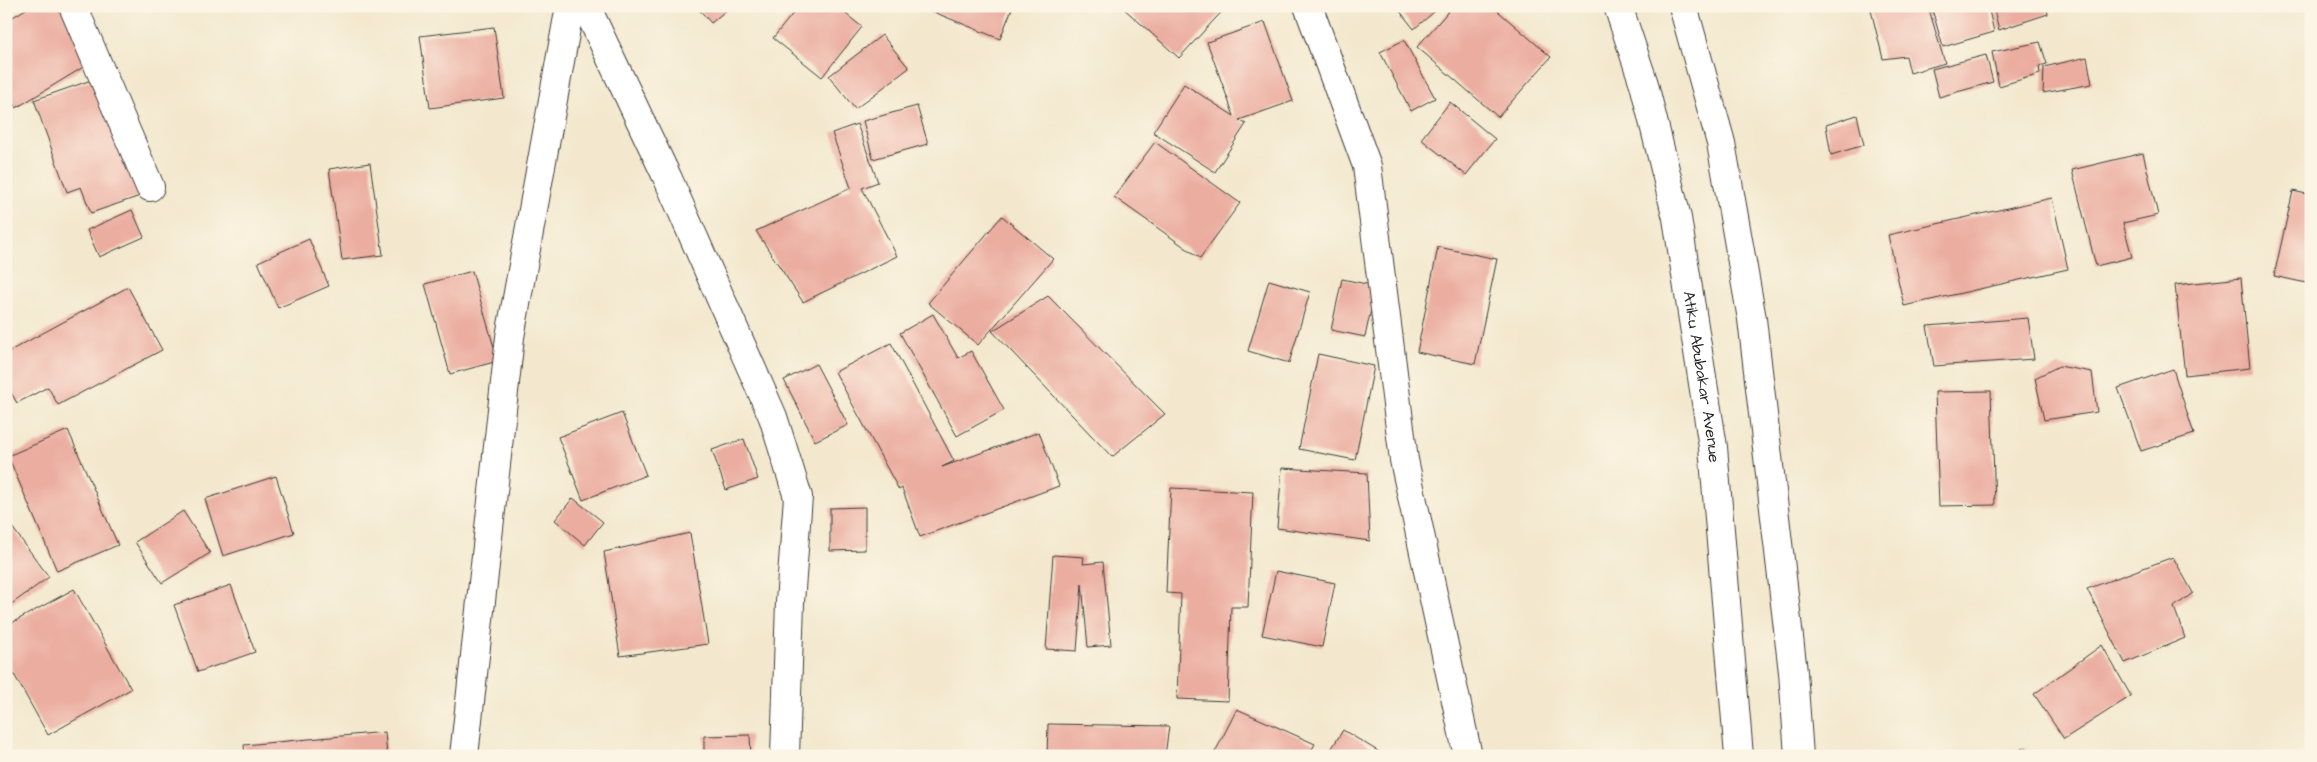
<svg xmlns="http://www.w3.org/2000/svg" width="2317" height="762" font-family="'Architects Daughter',sans-serif">
<rect width="100%" height="100%" fill="#fcf5e5"/>
<filter id="ink" filterUnits="userSpaceOnUse"><feTurbulence type="fractalNoise" baseFrequency=".02" numOctaves="2"/><feDisplacementMap in="SourceGraphic" scale="10" xChannelSelector="R" yChannelSelector="G"/><feConvolveMatrix kernelMatrix="1 2 1 2 8 2 1 2 1" color-interpolation-filters="sRGB"/></filter>
<filter id="wash" filterUnits="userSpaceOnUse"><feTurbulence type="fractalNoise" baseFrequency=".0096" numOctaves="4" result="noise"/><feDisplacementMap in="SourceGraphic" scale="20" xChannelSelector="R" yChannelSelector="G"/><feGaussianBlur stdDeviation="1.12" result="paint"/><feColorMatrix in="noise" values="0 0 0 0 0 0 0 0 0 0 0 0 0 0 0 0 0 1.4 0 .05"/><feComposite in="paint" operator="in"/></filter>
<g filter="url(#wash)">
<rect width="100%" height="100%" fill="#f3e8ce"/>
<g id="blocks">
<g fill="#ebada0">
<polygon points="31,6 62,6 95,60 16,108 6,92 6,21"/>
<polygon points="277,6 296,6 297,8 277,9"/>
<polygon points="696,6 731,6 711,23"/>
<polygon points="799,6 836,6 862,27 822,77 773,38"/>
<polygon points="933,6 1013,6 1000,39 931,11"/>
<polygon points="1121,6 1227,6 1179,58"/>
<polygon points="1403,6 1441,6 1414,29 1399,10"/>
<polygon points="1453,6 1492,6 1551,57 1498,117 1417,47"/>
<polygon points="1870,6 1928,6 1945,63 1910,73 1906,56 1883,59"/>
<polygon points="1931,6 1988,6 1994,32 1943,47"/>
<polygon points="1993,6 2046,6 2048,14 1999,30"/>
<polygon points="1265,22 1293,101 1239,120 1246,124 1215,172 1153,132 1184,84 1234,116 1207,42"/>
<polygon points="494,27 504,98 430,108 420,36"/>
<polygon points="882,35 909,68 855,109 829,76"/>
<polygon points="1404,40 1435,98 1411,111 1380,52"/>
<polygon points="2040,42 2047,64 2039,66 2040,74 1999,86 1992,52"/>
<polygon points="1986,55 1993,82 1939,97 1932,69"/>
<polygon points="2087,57 2092,84 2043,93 2044,67"/>
<polygon points="100,77 143,195 91,213 81,187 67,192 34,100"/>
<polygon points="1450,102 1495,139 1466,175 1421,139"/>
<polygon points="917,106 928,144 873,159 863,121"/>
<polygon points="1857,115 1864,145 1831,155 1826,125"/>
<polygon points="857,124 878,182 862,188 897,256 803,302 756,231 851,188 832,133"/>
<polygon points="1155,142 1240,203 1200,258 1114,197"/>
<polygon points="2143,153 2158,215 2123,223 2132,257 2096,266 2072,170"/>
<polygon points="370,163 383,255 342,260 329,169"/>
<polygon points="2293,191 2311,195 2311,284 2274,276"/>
<polygon points="2052,198 2068,269 1904,306 1888,235"/>
<polygon points="132,210 144,237 99,257 87,230"/>
<polygon points="1002,216 1053,259 978,345 928,303"/>
<polygon points="309,239 329,286 278,308 258,262"/>
<polygon points="1438,247 1497,259 1475,364 1417,352"/>
<polygon points="472,271 498,361 450,374 425,284"/>
<polygon points="2241,278 2250,368 2185,375 2175,285"/>
<polygon points="1342,279 1376,286 1365,337 1331,330"/>
<polygon points="1269,280 1310,292 1289,363 1248,351"/>
<polygon points="128,287 162,350 58,405 48,387 17,403 6,384 6,353"/>
<polygon points="1048,296 1165,414 1112,457 992,331"/>
<polygon points="933,314 958,358 971,351 1004,410 957,436 900,333"/>
<polygon points="2028,318 2034,359 1934,366 1927,326"/>
<polygon points="891,343 954,461 942,467 1039,432 1059,486 920,537 902,488 899,490 835,372"/>
<polygon points="1318,354 1374,366 1355,460 1299,449"/>
<polygon points="816,364 848,425 815,441 784,380"/>
<polygon points="2059,366 2092,372 2097,412 2044,420 2035,378"/>
<polygon points="2173,369 2194,434 2141,451 2118,388"/>
<polygon points="1991,391 1995,505 1939,506 1935,392"/>
<polygon points="622,413 646,475 583,500 558,437"/>
<polygon points="68,430 118,545 57,571 8,456"/>
<polygon points="744,439 758,479 726,490 712,450"/>
<polygon points="1282,468 1367,473 1370,541 1277,528"/>
<polygon points="276,476 294,533 223,556 205,499"/>
<polygon points="1171,488 1253,492 1248,607 1231,607 1228,701 1177,699 1181,594 1166,593"/>
<polygon points="573,498 603,522 585,545 555,520"/>
<polygon points="865,507 865,550 830,551 830,508"/>
<polygon points="183,511 210,553 162,583 135,542"/>
<polygon points="6,519 49,577 6,608"/>
<polygon points="690,533 708,644 620,656 604,552"/>
<polygon points="1053,555 1084,557 1083,564 1103,562 1111,645 1088,647 1082,584 1077,651 1046,649"/>
<polygon points="2173,557 2193,593 2174,607 2185,638 2125,663 2087,589"/>
<polygon points="1276,571 1335,583 1322,647 1262,635"/>
<polygon points="231,585 255,652 198,672 174,605"/>
<polygon points="74,589 131,689 48,735 6,660 6,626"/>
<polygon points="2102,645 2131,696 2064,739 2034,694"/>
<polygon points="1237,709 1315,744 1308,756 1213,756"/>
<polygon points="1048,724 1169,726 1165,756 1047,756"/>
<polygon points="1343,730 1386,756 1327,756"/>
<polygon points="385,732 387,756 245,756 244,745"/>
<polygon points="750,735 751,756 704,756 704,736"/>
<polygon points="2025,747 2030,756 2009,756"/>
</g>
</g>
</g>
<g filter="url(#ink)">
<use href="#blocks" fill-opacity="0" stroke="#3c3b37" stroke-width="1"/>
<g fill="none" stroke-linecap="round" stroke-linejoin="round">
<defs>
<g id="street">
<polyline points="73,6 150,187"/>
<polyline points="586,6 668,179 773,417 798,497 790,602 785,756"/>
<polyline points="1308,6 1367,166 1404,460 1468,756"/>
<polyline points="464,756 510,337 570,6"/>
</g>
<g id="primary">
<path id="s1" d="M1618,6L1644,84L1677,218L1713,447L1739,756"/>
<polyline points="1683,6 1721,143 1752,319 1793,672 1799,756"/>
</g>
</defs>
<use href="#street" stroke="#3c3b37" stroke-width="30"/>
<use href="#primary" stroke="#3c3b37" stroke-width="30"/>
<use href="#street" stroke="#fff" stroke-width="28"/>
<use href="#primary" stroke="#fff" stroke-width="28"/>
</g>
</g>
<g text-anchor="middle" dominant-baseline="central" stroke-width="4.5" stroke-linejoin="round" paint-order="stroke">
<g font-size="16" fill="#1c1c1c" stroke="#fcf5e5">
<text stroke="none"><textPath href="#s1" startOffset="381">Atiku Abubakar Avenue</textPath></text>
</g>
</g>
<rect width="2317" height="762" fill="none" stroke="#fcf5e5" stroke-width="25"/>
</svg>
